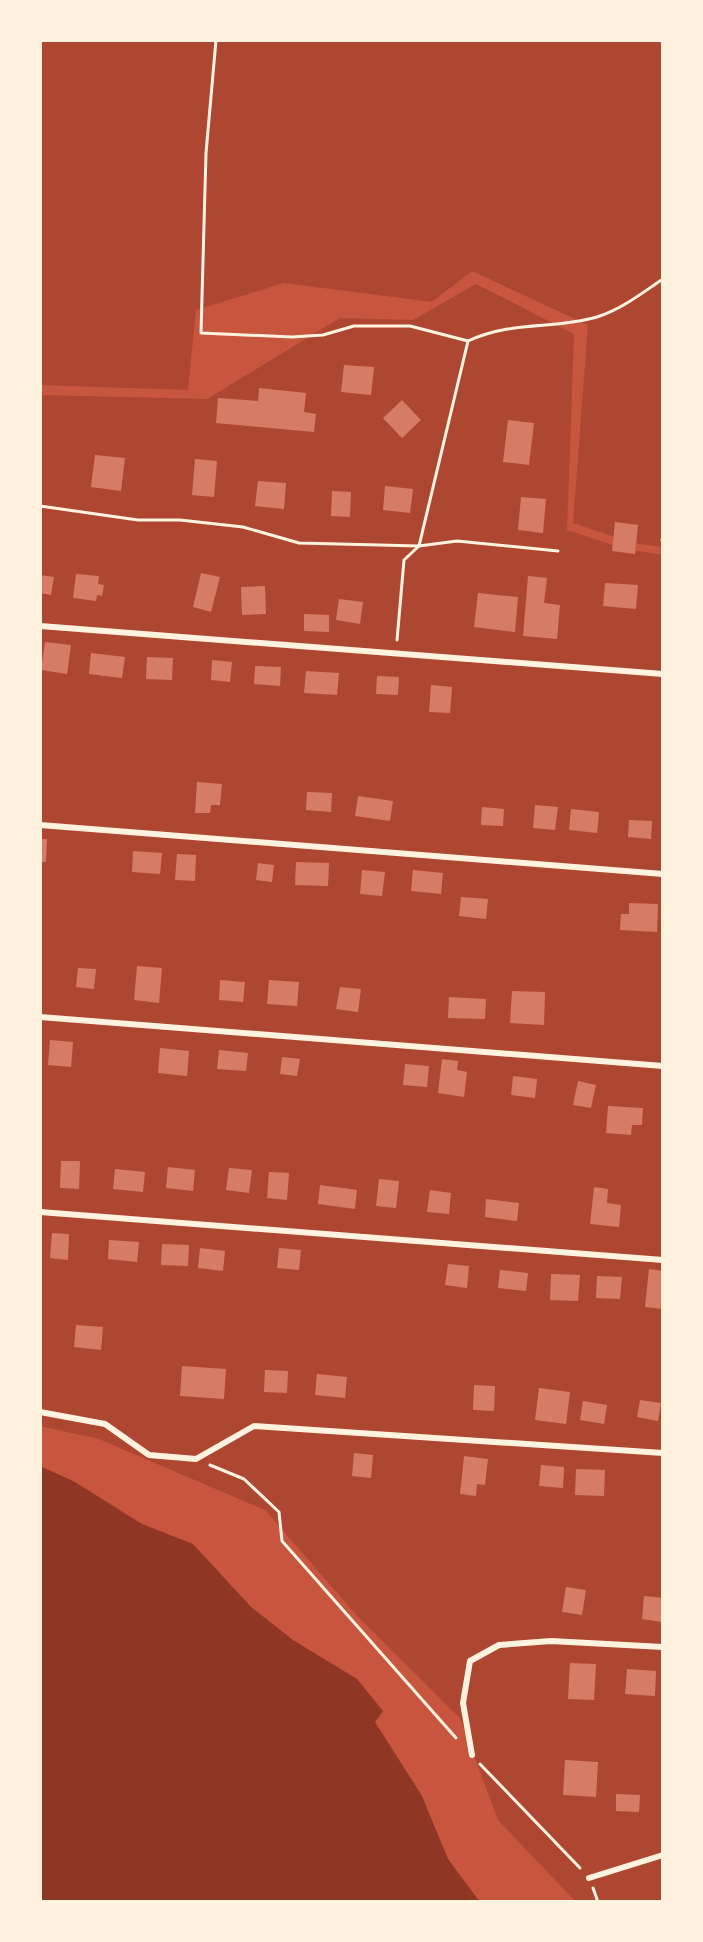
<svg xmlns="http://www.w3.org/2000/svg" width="703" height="1942" font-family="'IBM Plex Sans',sans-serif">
<rect width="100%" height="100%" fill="#c8553d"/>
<g fill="#ae4732">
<polygon points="40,40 663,40 663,547 632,543 573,523 588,325 472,271 432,302 284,283 196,310 188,390 40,385"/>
<polygon points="476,284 574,334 567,530 625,549 663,555 663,1902 576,1902 498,1820 460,1718 358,1617 265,1510 99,1439 40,1426 40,395 207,399 340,318 413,320"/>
</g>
<polygon fill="#8f3625" points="40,1466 75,1482 142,1524 193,1544 251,1607 293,1640 357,1679 383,1711 375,1722 422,1796 448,1859 480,1902 40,1902"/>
<g fill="#d67c66">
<polygon points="344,365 374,367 371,395 341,392"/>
<polygon points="259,388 306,393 304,412 316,414 314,432 216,423 218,398 258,401"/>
<polygon points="402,400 421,420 402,438 383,418"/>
<polygon points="508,420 534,423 529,465 503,462"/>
<polygon points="95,455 125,458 121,491 91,487"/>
<polygon points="195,459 217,461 214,497 192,495"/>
<polygon points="258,481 286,483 284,509 255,506"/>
<polygon points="385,486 413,489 410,513 383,510"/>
<polygon points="332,491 351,492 350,517 331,516"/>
<polygon points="521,497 546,499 543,533 518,530"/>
<polygon points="615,522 638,525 635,554 612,551"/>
<polygon points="201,573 220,577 211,612 193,607"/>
<polygon points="76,574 99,576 98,584 104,585 102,596 97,595 96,601 73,598"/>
<polygon points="40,575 54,577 51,595 40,593"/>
<polygon points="528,576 547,578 544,603 560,605 557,639 523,636"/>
<polygon points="605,583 638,585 636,609 603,606"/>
<polygon points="265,586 266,614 242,615 241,587"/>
<polygon points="478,593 518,597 515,632 474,627"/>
<polygon points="339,599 363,602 360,624 336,620"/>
<polygon points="304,614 329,615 329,632 304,631"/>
<polygon points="45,642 71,645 67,674 41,670"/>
<polygon points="91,653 125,657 122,678 89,674"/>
<polygon points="147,657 173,658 172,680 146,679"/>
<polygon points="212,660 232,662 230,682 211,680"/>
<polygon points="255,666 281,667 280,686 254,684"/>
<polygon points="306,671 339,673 337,695 304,693"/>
<polygon points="377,676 399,677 398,695 376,694"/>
<polygon points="431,685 452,687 450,713 429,712"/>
<polygon points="197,782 222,784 220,805 211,805 210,813 195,813"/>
<polygon points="307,792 332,793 331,812 306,810"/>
<polygon points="358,796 393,801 390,821 355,816"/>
<polygon points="535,805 558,807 555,830 533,828"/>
<polygon points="482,807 504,809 503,826 481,825"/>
<polygon points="571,809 599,812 597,833 569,830"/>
<polygon points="629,820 652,821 651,839 628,837"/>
<polygon points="40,839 47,839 46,862 40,862"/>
<polygon points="133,851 162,853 160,874 132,872"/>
<polygon points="177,854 196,855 195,881 175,880"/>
<polygon points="296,862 329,863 328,886 295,885"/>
<polygon points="258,863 274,865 272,882 256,880"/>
<polygon points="362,870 385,872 382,896 360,894"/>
<polygon points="413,870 443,873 441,894 411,891"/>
<polygon points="461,897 488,899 486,919 459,916"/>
<polygon points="629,903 658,904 657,932 620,930 621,914 629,914"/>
<polygon points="137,966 162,968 159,1003 134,1000"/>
<polygon points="78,968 96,969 94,989 76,987"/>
<polygon points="220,980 245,982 243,1002 219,1000"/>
<polygon points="269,980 299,982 297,1006 267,1004"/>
<polygon points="340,987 361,989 358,1012 336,1009"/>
<polygon points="512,991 545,992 544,1025 510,1023"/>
<polygon points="449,997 486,999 485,1019 448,1018"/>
<polygon points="50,1040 73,1042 71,1067 48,1065"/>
<polygon points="160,1048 189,1051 187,1076 158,1073"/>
<polygon points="219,1050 248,1053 246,1071 217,1069"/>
<polygon points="282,1057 300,1059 297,1076 280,1074"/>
<polygon points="442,1059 458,1061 457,1070 467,1072 464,1097 438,1093"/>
<polygon points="405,1064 429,1066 427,1087 403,1085"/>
<polygon points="513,1076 537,1079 535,1098 511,1095"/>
<polygon points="578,1081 596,1085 591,1108 573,1105"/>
<polygon points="608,1106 643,1108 642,1125 632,1125 631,1135 606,1133"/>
<polygon points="61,1161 80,1161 79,1189 60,1188"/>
<polygon points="168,1167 195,1170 193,1191 166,1188"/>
<polygon points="229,1168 252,1170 249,1193 226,1190"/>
<polygon points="115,1169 145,1172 143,1192 113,1189"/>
<polygon points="269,1172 289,1173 287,1200 267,1198"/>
<polygon points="379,1179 399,1181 396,1208 376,1206"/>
<polygon points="320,1185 357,1190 355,1209 318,1204"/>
<polygon points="594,1187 608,1189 607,1203 621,1205 619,1227 590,1224"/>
<polygon points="430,1190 451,1193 449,1214 427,1212"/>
<polygon points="486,1199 519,1203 517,1221 485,1217"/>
<polygon points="52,1233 69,1234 68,1260 50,1258"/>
<polygon points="109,1240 139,1242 137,1262 108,1259"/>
<polygon points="162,1244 189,1245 188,1266 161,1265"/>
<polygon points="200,1248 225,1251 223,1271 198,1268"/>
<polygon points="279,1248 301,1250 299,1270 277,1268"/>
<polygon points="448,1264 469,1266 467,1288 445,1285"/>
<polygon points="649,1269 663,1271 663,1309 645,1307"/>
<polygon points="500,1270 528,1273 526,1291 498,1288"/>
<polygon points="551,1274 580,1275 578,1301 550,1300"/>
<polygon points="597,1276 622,1277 620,1299 596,1298"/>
<polygon points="76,1325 103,1327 101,1350 74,1347"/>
<polygon points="182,1366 226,1369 224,1399 180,1396"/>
<polygon points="265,1370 288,1371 287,1393 264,1392"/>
<polygon points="317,1374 347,1377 345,1398 315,1395"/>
<polygon points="474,1385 495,1386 494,1411 473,1410"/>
<polygon points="539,1388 570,1392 566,1424 535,1420"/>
<polygon points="640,1400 661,1403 658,1421 637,1417"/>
<polygon points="583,1401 607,1405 604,1424 580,1420"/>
<polygon points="354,1453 373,1455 371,1478 352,1476"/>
<polygon points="464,1456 488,1459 485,1485 477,1484 476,1496 460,1494"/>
<polygon points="541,1465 564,1467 563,1488 539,1486"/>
<polygon points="576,1469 605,1470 604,1496 575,1495"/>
<polygon points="566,1587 586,1590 582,1615 562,1612"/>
<polygon points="644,1596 663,1598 662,1622 642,1619"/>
<polygon points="570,1663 596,1664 594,1700 568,1699"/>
<polygon points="627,1669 656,1671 655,1696 625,1694"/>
<polygon points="565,1760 598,1762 596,1797 563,1795"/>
<polygon points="616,1794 640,1795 639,1812 616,1811"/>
</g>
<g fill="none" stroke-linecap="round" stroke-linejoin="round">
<g stroke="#fff3e0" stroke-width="3">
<polyline points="216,40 206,153 201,333 292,337 323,335 354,326 410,326 468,341"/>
<polyline points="40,506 138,520 180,520 243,527 299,543 419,546 457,541 558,551"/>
<polyline points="662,540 663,536"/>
<path d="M397,640L404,560L419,546L468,341C514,320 553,330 597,317C622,309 642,293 663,279"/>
<polyline points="210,1465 244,1479 279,1512 282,1541 456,1738"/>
<polyline points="480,1764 580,1868"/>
<polyline points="593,1888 598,1902"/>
</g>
<g stroke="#fff3e0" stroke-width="6">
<polyline points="40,626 663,674"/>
<polyline points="40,825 663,874"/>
<polyline points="40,1017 663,1066"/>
<polyline points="40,1212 663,1260"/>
<polyline points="40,1412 105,1424 149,1455 196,1459 254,1426 663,1453"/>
<polyline points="472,1755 463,1703 470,1661 499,1645 551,1641 663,1647"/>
<polyline points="589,1878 663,1855"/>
</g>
</g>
<rect width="703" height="1942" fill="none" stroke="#fff3e0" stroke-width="84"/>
</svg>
